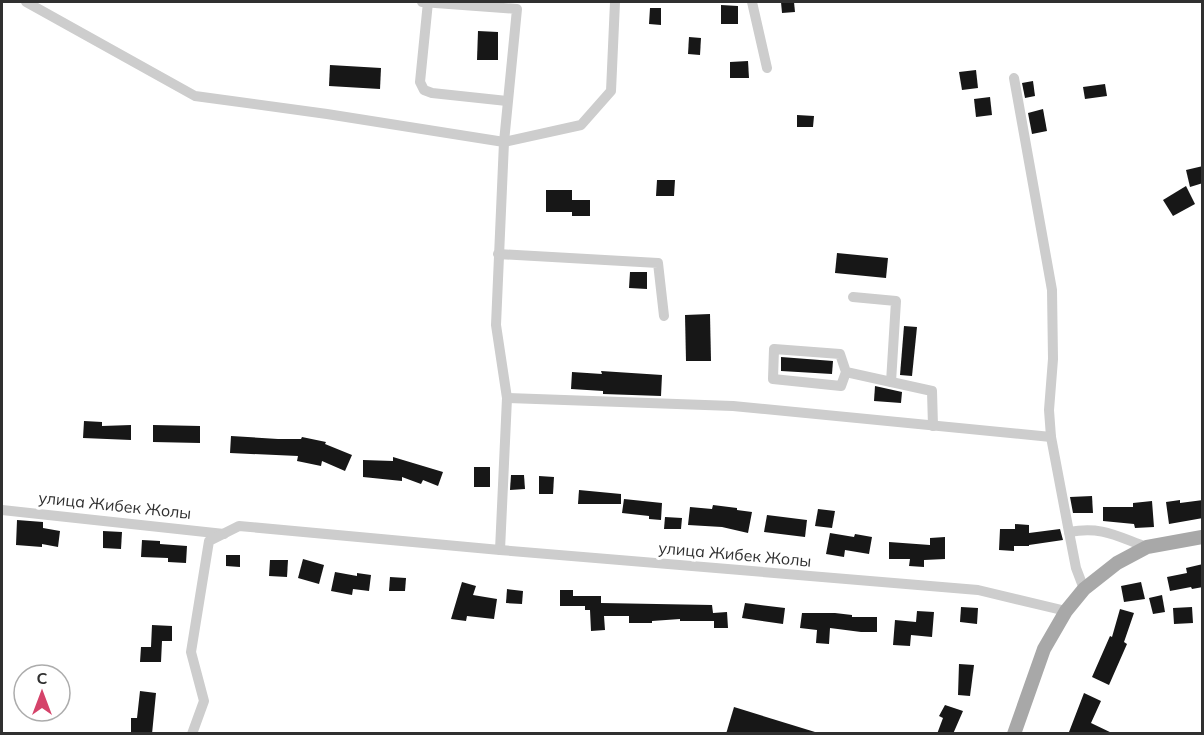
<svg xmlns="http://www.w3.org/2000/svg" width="1204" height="735" font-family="Mulish,sans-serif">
<rect width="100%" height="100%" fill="#fff"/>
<g fill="#171717">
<polygon points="781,2 794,2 795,12 782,13"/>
<polygon points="721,5 738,6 738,24 721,24"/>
<polygon points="650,8 661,8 661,25 649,24"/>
<polygon points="478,31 498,32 498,60 477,60"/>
<polygon points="689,37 701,38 700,55 688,54"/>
<polygon points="748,61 749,78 730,78 730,62"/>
<polygon points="330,65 381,68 380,89 329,86"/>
<polygon points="976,70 978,88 962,90 959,72"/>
<polygon points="1033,81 1035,96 1025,98 1022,83"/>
<polygon points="1105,84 1107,96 1085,99 1083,87"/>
<polygon points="990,97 992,115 976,117 974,99"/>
<polygon points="1043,109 1047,131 1032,134 1028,113"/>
<polygon points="797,115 814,116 813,127 797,127"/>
<polygon points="1203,166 1203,183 1190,187 1186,170"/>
<polygon points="657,180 675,180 674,196 656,196"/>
<polygon points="1186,186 1195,204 1173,216 1163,200"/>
<polygon points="546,190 572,190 572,200 590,200 590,216 572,216 572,212 546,212"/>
<polygon points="837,253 888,258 886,278 835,273"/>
<polygon points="630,272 647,272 647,289 629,288"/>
<polygon points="710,314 711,361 686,361 685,315"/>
<polygon points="904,326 917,327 912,376 900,375"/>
<polygon points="781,357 833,361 832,374 781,371"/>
<polygon points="601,371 662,375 661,396 603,394 603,391 571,389 572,372 602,374"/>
<polygon points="875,386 902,392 901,403 874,401"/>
<polygon points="84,421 102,422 102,426 131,425 131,440 83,438"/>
<polygon points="153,425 200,426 200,443 153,442"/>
<polygon points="231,436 278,439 301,439 302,437 326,442 325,444 352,455 345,471 322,461 321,466 297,461 298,456 230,453"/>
<polygon points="393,457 443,472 438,486 423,480 421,484 402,477 402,481 363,477 363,460 393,461"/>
<rect x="474" y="467" width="16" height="20"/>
<polygon points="511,475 524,475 525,489 510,490"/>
<polygon points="539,476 554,477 553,494 539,494"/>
<polygon points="579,490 621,494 621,504 578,504"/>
<polygon points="1092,496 1093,513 1073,513 1070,497"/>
<polygon points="624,499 662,503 661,520 649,519 649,516 622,513"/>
<polygon points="1180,500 1180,503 1203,500 1203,518 1169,524 1166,502"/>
<polygon points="1152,501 1154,527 1135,528 1134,524 1103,521 1103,507 1133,507 1133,503"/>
<polygon points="713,505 737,508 737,510 752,512 748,533 722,527 688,525 690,507 712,509"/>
<polygon points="818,509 835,511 832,528 815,526"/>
<polygon points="767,515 807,520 805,537 764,532"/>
<polygon points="665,517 682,518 681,529 664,529"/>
<polygon points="17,520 43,522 43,528 60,531 58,547 42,544 42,547 16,545"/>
<polygon points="1015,524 1029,525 1029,533 1060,529 1063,540 1029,545 1029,546 1014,546 1014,551 999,550 1000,529 1015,529"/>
<polygon points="103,531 122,532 121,549 103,548"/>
<polygon points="830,533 854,537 855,534 872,537 869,554 845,550 844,557 826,554"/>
<polygon points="945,537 945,559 924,560 924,567 909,566 910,559 889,559 889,542 930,545 930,538"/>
<polygon points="142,540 160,541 160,544 187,546 186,563 168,562 168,558 141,557"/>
<polygon points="226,555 240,555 240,567 226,566"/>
<polygon points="303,559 324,565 319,584 298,578"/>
<polygon points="270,560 288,560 287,577 269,576"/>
<polygon points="1203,564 1203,587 1192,589 1191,587 1170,591 1167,577 1187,573 1186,568"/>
<polygon points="335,572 357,576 357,573 371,575 369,591 353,589 352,595 331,591"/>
<polygon points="390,577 406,578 405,591 389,591"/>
<polygon points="462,582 476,586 473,595 497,599 494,619 467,616 466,621 451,619"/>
<polygon points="1141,582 1145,599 1124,602 1121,586"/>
<polygon points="507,589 523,591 522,604 506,603"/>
<polygon points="560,590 573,590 573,596 601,596 601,603 712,605 713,613 727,612 728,628 714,628 714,621 680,621 680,619 652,621 652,623 629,623 629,616 604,616 605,630 591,631 590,610 585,610 585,606 560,606"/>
<polygon points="1162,595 1165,612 1153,614 1149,598"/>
<polygon points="745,603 785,608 783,624 742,618"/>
<polygon points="961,607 978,608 977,624 960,622"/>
<polygon points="1192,607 1193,623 1174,624 1173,608"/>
<polygon points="1120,609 1134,613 1124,642 1127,644 1109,685 1092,677 1110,636 1112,637"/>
<polygon points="917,611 934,612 932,637 911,635 910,646 893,645 895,620 916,622"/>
<polygon points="802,613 835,613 852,615 852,617 877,617 877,632 861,632 830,628 829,644 816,643 817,630 800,628"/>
<polygon points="152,625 172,626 172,641 162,641 161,662 140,662 141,647 151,647"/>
<polygon points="959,664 974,665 970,696 958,695"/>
<polygon points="140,691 156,693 152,734 131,734 131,718 137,718"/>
<polygon points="1084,693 1101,701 1091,723 1114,734 1073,734 1069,732"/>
<polygon points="945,705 963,711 953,734 937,734 943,718 939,716"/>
<polygon points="734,707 815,732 815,734 726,734"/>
</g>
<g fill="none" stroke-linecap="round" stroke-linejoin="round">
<g stroke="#cdcdcd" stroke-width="10">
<polyline points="26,2 195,96 327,114 504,142 581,125 611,91 615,2"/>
<polyline points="422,2 517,9 504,142 496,325 507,398 500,550"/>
<polyline points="428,2 420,82 424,90 432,93 507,101"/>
<polyline points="752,2 767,68"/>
<polyline points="1014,78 1052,290 1053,359 1049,410 1051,437 1069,532 1076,568 1084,589"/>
<polyline points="498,254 658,263 664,316"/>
<polyline points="853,297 896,301 891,382"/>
<polyline points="846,372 841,386 773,379 774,349 840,354 846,372 932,391 933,426"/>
<polyline points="507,398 733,406 1051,437"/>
<polyline points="2,510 224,534"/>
<path d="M1069,532C1102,526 1116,536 1147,547"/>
<polyline points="192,734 204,701 191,652 209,541 239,526 500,550 978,590 1066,611"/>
</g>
<polyline stroke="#a8a8a8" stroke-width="14" points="1014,734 1044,649 1066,611 1084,589 1117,563 1147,547 1202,537"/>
</g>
<g text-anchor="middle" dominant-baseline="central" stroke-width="6" stroke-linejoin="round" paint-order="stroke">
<g font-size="16" fill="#303030" stroke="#fff">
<text transform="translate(115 505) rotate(6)">улица Жибек Жолы</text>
<text transform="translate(735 554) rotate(5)">улица Жибек Жолы</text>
</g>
</g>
<rect width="1204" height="735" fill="none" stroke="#303030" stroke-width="6"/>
<g transform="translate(42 693)"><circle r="28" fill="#ffffff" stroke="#acacac" stroke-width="1.5"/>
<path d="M0-4.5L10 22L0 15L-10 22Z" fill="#d5436a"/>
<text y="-9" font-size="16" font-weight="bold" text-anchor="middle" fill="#303030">С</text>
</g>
</svg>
